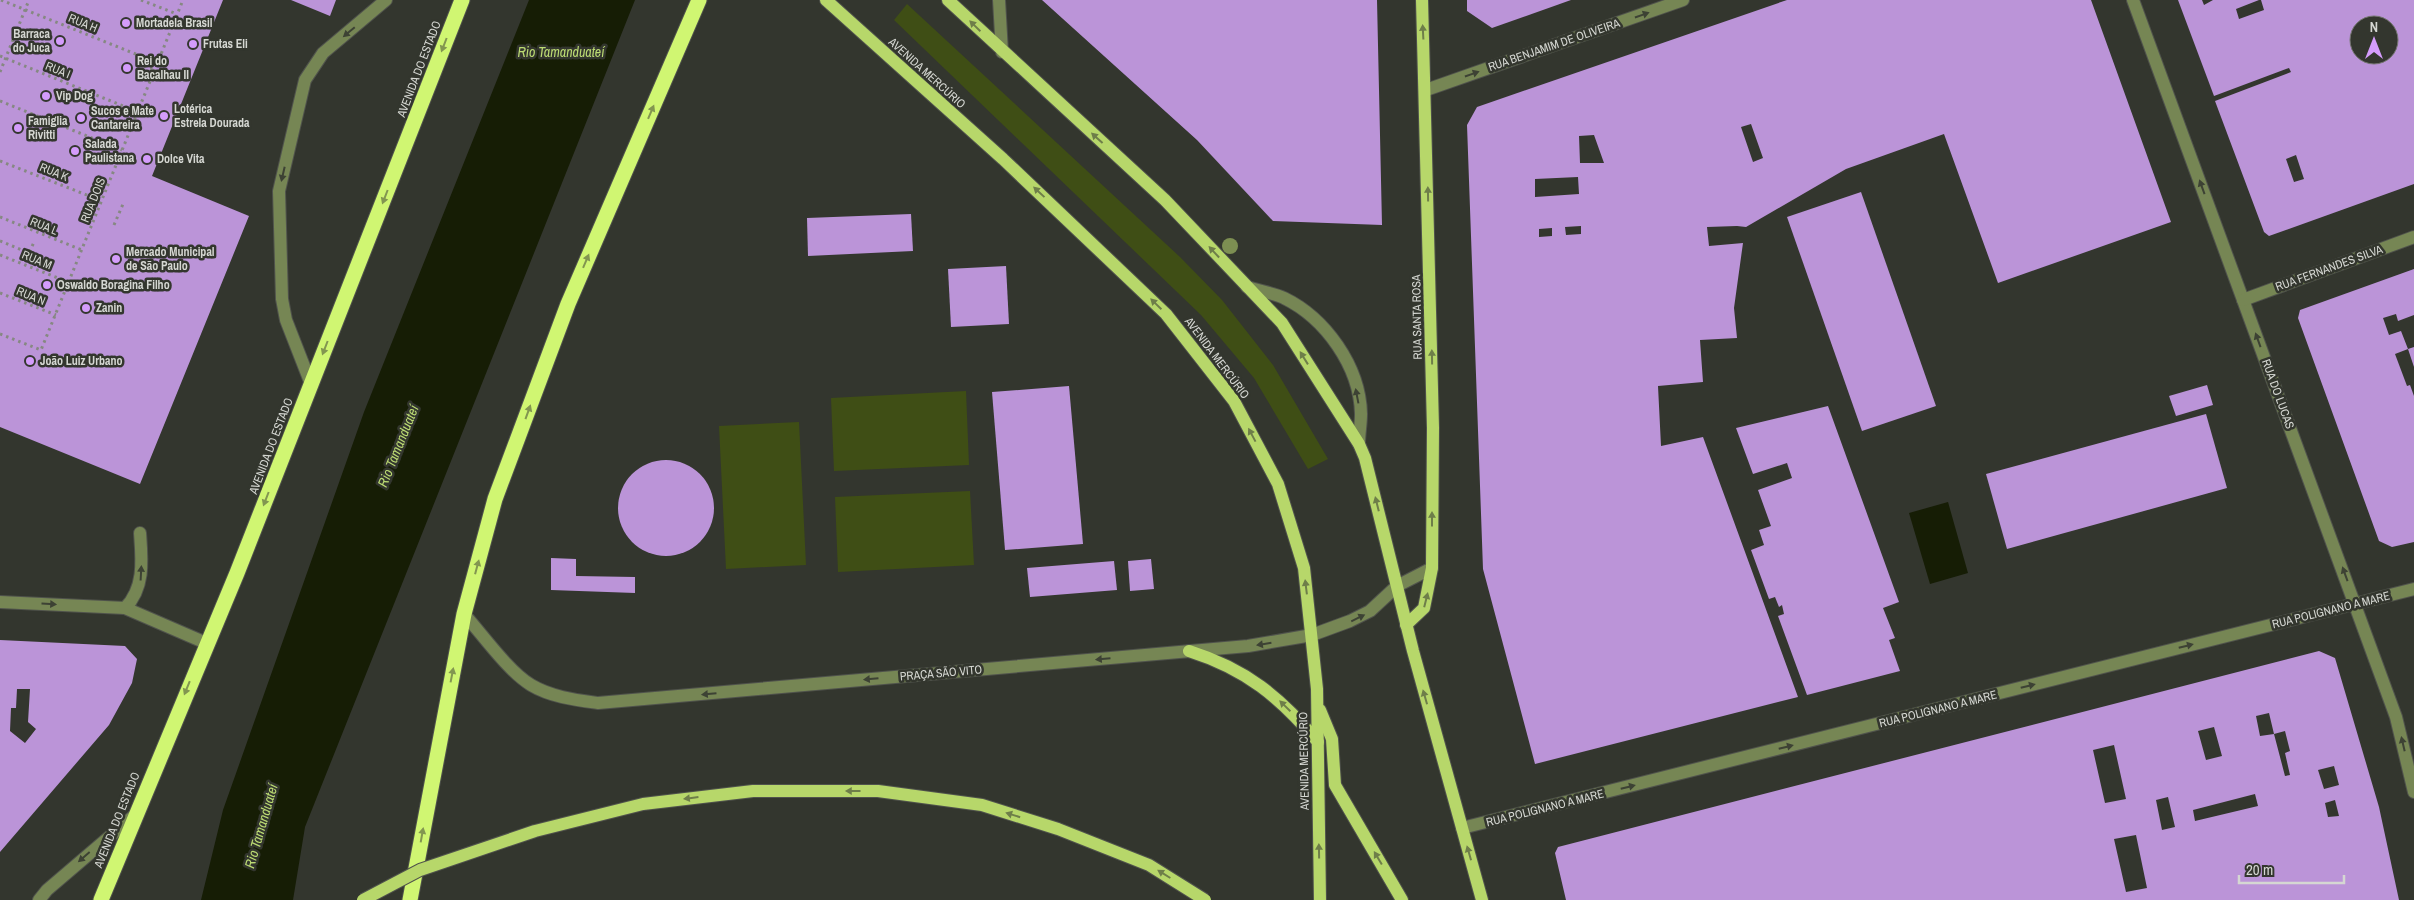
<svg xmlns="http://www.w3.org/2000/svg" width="2414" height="900" font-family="'Archivo Narrow',sans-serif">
<rect width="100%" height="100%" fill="#33362e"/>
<g fill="#3f4e15">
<polygon points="907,4 1180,257 1222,300 1273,365 1328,459 1308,469 1254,378 1201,315 894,20"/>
<polygon points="966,391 969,465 834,471 831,398"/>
<polygon points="799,422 806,565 726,569 719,426"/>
<polygon points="970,491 974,565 838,572 835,497"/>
</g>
<g fill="#161d05">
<polygon points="529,0 635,0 305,827 293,900 201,900 223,810 364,412"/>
<polygon points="1948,502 1968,573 1930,584 1909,513"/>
</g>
<g fill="#bb94d8" fill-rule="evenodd">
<polygon points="0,0 223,0 152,176 249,216 140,484 0,427"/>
<polygon points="291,0 336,0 330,16"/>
<polygon points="1042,0 1377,0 1382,225 1273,221 1197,140"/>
<polygon points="1467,0 1571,0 1492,28 1467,11"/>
<path d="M1787,0H2091L2171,222L1998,283L1944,134L1846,169L1746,227L1737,226L1707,227L1709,246L1743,243L1734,308L1737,338L1700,340L1703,382L1658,386L1661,446L1703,437L1798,697L1535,764L1483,569L1467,125L1477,107ZM1751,124L1763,158L1753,162L1741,127ZM1594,135L1604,163H1580L1579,136ZM1578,177L1579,194L1535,197V179ZM1581,226V234L1566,235L1565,227ZM1552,228V236L1539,237V229Z"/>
<path d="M2178,0H2202L2204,5L2213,0H2259L2236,9L2239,19L2264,10L2261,0H2414V184L2269,236L2264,232L2215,101L2291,72L2289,68L2214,96ZM2359,25H2389V55H2359ZM2296,155L2304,179L2294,182L2286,159Z"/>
<polygon points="1861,192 1936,406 1862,431 1787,217"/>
<polygon points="911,214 913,251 808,256 807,218"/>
<polygon points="1006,266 1009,324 951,327 948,269"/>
<polygon points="2414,269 2414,315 2398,321 2396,314 2383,318 2389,335 2401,331 2408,349 2395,354 2407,386 2410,385 2414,396 2414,542 2392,547 2379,541 2298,318 2300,310"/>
<polygon points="2414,347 2414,367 2408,349"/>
<polygon points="2207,385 2213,405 2176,416 2169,396"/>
<polygon points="1069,386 1083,544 1005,550 992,392"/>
<polygon points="1828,406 1899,602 1883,608 1895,638 1889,640 1900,671 1807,695 1778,616 1784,614 1782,605 1779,607 1775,597 1769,599 1751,550 1764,545 1759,530 1771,526 1758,490 1792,478 1787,463 1753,474 1736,428"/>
<polygon points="2206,414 2227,488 2007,549 1986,474"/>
<circle cx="666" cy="508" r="48"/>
<polygon points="551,558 576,559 576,576 635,577 635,593 551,590"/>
<polygon points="1151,559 1154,589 1130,591 1128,561"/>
<polygon points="1114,561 1117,590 1030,597 1027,568"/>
<path d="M0,640L125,646L137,659L132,683L109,725L0,852ZM17,689H30L28,722L36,729L25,743L10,731L11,708H16Z"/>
<path d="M2319,651L2335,658L2379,807L2399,900H1566L1555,853L1558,847ZM2269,713L2274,734L2285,731L2290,751L2285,753L2290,775L2285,776L2274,734L2260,736L2256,716ZM2214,727L2222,756L2206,760L2198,731ZM2114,745L2126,799L2105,803L2093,750ZM2334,766L2339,785L2324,789L2318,770ZM2255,794L2258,806L2195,821L2193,810ZM2168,797L2175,827L2162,830L2156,800ZM2335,800L2339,816L2328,817L2325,803ZM2136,835L2147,888L2126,892L2114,839Z"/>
</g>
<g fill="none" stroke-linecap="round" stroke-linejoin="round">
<defs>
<g id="minor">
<polyline points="999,0 1002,52"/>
<polyline points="2133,0 2396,717 2414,792"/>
<polyline points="1426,90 1683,0"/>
<path d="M1247,287C1259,291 1273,293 1284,298C1325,318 1360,366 1361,414C1361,424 1359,434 1359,444"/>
<polyline points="2243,300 2414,237"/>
<polyline points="311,384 286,320 282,299 279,191 305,80 323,53 386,0"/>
<polyline points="0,602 125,608 206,643"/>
<path d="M125,608C145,588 142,560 140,533"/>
<path d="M464,614C482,634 508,671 531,685C551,697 576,700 598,703L1248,646L1312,635L1350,621L1370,611L1397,586L1432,568"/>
<polyline points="1462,828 2414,589"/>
<polyline points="39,900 47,890 136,814"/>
</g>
<g id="major">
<polyline points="826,0 1003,159 1166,314 1234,401 1278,484 1304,568 1317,689 1320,900"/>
<polyline points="948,0 1165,200 1282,323 1359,444 1365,458 1413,651 1482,900"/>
<polyline points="1406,625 1424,608 1432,568 1433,428 1422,0"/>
<path d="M1189,651C1246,669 1280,697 1318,742"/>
<polyline points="1320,710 1332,739 1335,785 1402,900"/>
</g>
<g id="highway">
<polyline points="101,900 237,573 462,0"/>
<polyline points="410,900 464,614 495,499 568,304 699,0"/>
</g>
</defs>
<use href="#minor" stroke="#50534c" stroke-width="14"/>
<use href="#major" stroke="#50534c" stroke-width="14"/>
<use href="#highway" stroke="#50534c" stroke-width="17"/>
<g stroke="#868882" stroke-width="3" stroke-dasharray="2.5 4" stroke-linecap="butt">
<polyline points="1,0 158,63"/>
<polyline points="141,0 177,14"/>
<polyline points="0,56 138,112"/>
<polyline points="144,66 155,70"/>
<polyline points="0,72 29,0"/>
<polyline points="0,101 122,150"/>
<polyline points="0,161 102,201"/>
<polyline points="0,217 82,250"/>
<polyline points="114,225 123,204"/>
<polyline points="0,241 29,253 34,242"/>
<polyline points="0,255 68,282"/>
<polyline points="0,293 56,315"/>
<polyline points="0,334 41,350 183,0"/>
</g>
<use href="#minor" stroke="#768654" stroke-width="12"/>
<use href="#major" stroke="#b7d76a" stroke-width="12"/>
<use href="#highway" stroke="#d0f672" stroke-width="15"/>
<defs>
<polyline id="major-bridge" points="363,900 420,870 535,831 643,804 753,791 878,791 982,805 1058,829 1149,865 1205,900"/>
</defs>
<use href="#major-bridge" stroke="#50534c" stroke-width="14" stroke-linecap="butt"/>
<use href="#major-bridge" stroke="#b7d76a" stroke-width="12"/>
</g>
<circle fill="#7d8f52" cx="1230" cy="246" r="8"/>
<defs><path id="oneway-solid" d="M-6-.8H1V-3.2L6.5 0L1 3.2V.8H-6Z" transform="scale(1.25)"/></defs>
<g fill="#3d4234">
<use href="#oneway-solid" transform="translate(1642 15) rotate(-19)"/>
<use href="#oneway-solid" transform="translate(349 32) rotate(140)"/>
<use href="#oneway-solid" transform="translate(1472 74) rotate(-19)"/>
<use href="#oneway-solid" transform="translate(283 174) rotate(103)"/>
<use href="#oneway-solid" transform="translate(2202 187) rotate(-110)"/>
<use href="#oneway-solid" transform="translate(2258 340) rotate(-110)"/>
<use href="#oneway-solid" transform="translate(1357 396) rotate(-101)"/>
<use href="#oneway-solid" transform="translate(141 573) rotate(-87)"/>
<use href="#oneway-solid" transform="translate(2345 574) rotate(-110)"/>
<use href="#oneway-solid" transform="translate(49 604) rotate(3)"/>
<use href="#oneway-solid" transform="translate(1358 618) rotate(-26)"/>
<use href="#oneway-solid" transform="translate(1264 644) rotate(171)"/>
<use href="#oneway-solid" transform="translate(2186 646) rotate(-14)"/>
<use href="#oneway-solid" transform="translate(1103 659) rotate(175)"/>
<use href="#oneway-solid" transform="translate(871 679) rotate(175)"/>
<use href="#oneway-solid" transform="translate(2028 686) rotate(-14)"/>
<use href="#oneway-solid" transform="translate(709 694) rotate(175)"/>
<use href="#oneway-solid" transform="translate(2403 744) rotate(-103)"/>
<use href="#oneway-solid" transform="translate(1786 747) rotate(-14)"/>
<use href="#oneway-solid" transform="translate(1628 787) rotate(-14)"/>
<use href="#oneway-solid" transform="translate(84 857) rotate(139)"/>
</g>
<g fill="#6e7e49">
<use href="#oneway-solid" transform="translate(975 26) rotate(-136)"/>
<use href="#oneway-solid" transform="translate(1423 32) rotate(-93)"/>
<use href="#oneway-solid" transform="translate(1097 138) rotate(-138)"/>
<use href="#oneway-solid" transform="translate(1039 192) rotate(-137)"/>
<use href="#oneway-solid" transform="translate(1428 194) rotate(-91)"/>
<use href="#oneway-solid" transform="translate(1214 252) rotate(-133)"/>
<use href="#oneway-solid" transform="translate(1156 304) rotate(-136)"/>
<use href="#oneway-solid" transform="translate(1432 357) rotate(-91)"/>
<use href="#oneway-solid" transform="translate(1304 358) rotate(-122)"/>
<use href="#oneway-solid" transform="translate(1252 435) rotate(-118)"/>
<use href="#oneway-solid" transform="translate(1377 504) rotate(-104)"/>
<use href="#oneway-solid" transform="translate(1432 519) rotate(-90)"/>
<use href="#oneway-solid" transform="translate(1306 587) rotate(-97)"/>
<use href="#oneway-solid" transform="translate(1426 600) rotate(-76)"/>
<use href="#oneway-solid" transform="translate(1425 697) rotate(-106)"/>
<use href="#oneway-solid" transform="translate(1285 706) rotate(-136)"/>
<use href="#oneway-solid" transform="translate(853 791) rotate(-180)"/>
<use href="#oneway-solid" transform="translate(691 798) rotate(173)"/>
<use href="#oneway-solid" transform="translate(1013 815) rotate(-163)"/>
<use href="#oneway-solid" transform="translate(1319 851) rotate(-91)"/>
<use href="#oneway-solid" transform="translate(1469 853) rotate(-106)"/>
<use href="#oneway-solid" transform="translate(1378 858) rotate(-121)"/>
<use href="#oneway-solid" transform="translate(1164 874) rotate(-148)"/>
</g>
<g fill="#829650">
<use href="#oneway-solid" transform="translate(444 45) rotate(111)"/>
<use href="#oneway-solid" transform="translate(651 112) rotate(-67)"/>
<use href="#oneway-solid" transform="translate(385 197) rotate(111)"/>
<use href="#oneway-solid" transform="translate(586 261) rotate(-67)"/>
<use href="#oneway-solid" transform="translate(325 348) rotate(111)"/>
<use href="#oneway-solid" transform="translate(528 412) rotate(-70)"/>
<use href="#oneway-solid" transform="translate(266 499) rotate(111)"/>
<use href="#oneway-solid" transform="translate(477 567) rotate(-75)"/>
<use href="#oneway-solid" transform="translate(452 675) rotate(-79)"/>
<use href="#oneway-solid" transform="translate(187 688) rotate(112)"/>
<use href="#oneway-solid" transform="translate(422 835) rotate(-80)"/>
</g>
<g fill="#d49cfc" stroke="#33362e" stroke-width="2">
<circle cx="126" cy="23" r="5"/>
<circle cx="60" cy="41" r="5"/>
<circle cx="193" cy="44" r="5"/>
<circle cx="127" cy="68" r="5"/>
<circle cx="46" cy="96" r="5"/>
<circle cx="164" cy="116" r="5"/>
<circle cx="81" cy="118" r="5"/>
<circle cx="18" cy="128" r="5"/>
<circle cx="75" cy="151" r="5"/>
<circle cx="147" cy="159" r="5"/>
<circle cx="116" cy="259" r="5"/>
<circle cx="47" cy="285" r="5"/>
<circle cx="86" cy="308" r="5"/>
<circle cx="30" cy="361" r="5"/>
</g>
<g text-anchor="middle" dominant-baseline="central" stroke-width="5" stroke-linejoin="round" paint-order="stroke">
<g font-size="12" fill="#d5d7d2" stroke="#33362e">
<text transform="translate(83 23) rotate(22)">RUA H</text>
<text transform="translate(1554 45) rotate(-19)">RUA BENJAMIM DE OLIVEIRA</text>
<text transform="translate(419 69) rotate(-69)">AVENIDA DO ESTADO</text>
<text transform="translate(58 70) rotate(22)">RUA I</text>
<text transform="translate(927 73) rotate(42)">AVENIDA MERCÚRIO</text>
<text transform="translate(54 172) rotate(22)">RUA K</text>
<text transform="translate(93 200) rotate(-68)">RUA DOIS</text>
<text transform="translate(44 226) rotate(22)">RUA L</text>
<text transform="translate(37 260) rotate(22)">RUA M</text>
<text transform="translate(2329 268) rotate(-20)">RUA FERNANDES SILVA</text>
<text transform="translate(31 296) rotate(22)">RUA N</text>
<text transform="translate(1417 317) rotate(-91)">RUA SANTA ROSA</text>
<text transform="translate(1217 358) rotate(53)">AVENIDA MERCÚRIO</text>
<text transform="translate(2278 394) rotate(70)">RUA DO LUCAS</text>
<text transform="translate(271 446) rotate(-69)">AVENIDA DO ESTADO</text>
<text transform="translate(2331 610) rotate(-14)">RUA POLIGNANO A MARE</text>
<text transform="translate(941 673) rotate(-5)">PRAÇA SÃO VITO</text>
<text transform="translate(1938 709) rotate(-14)">RUA POLIGNANO A MARE</text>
<text transform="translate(1304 761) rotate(-91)">AVENIDA MERCÚRIO</text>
<text transform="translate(1545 808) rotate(-14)">RUA POLIGNANO A MARE</text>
<text transform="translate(117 820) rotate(-68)">AVENIDA DO ESTADO</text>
</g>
<g font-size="12" font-weight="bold" fill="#d5d7d2" stroke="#33362e" text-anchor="start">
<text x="136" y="23">Mortadela Brasil</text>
<text x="50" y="34" text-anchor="end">Barraca<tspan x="50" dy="14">do Juca</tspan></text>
<text x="203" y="44">Frutas Eli</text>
<text x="137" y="61">Rei do<tspan x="137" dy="14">Bacalhau II</tspan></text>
<text x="56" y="96">Vip Dog</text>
<text x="174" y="109">Lotérica<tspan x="174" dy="14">Estrela Dourada</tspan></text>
<text x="91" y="111">Sucos e Mate<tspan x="91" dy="14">Cantareira</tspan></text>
<text x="28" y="121">Famiglia<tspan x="28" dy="14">Rivitti</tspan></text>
<text x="85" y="144">Salada<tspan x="85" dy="14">Paulistana</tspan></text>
<text x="157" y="159">Dolce Vita</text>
<text x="126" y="252">Mercado Municipal<tspan x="126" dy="14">de São Paulo</tspan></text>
<text x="57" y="285">Oswaldo Boragina Filho</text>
<text x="96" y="308">Zanin</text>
<text x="40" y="361">João Luiz Urbano</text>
</g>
<g font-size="14" font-style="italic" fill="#bcdb73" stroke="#33362e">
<text x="561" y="52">Rio Tamanduateí</text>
<text transform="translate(398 446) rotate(-68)">Rio Tamanduateí</text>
<text transform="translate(261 826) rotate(-74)">Rio Tamanduateí</text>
</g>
</g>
<g transform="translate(2374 40)"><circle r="24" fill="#33362e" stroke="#747670"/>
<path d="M0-4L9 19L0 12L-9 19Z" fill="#d49cfc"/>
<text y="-8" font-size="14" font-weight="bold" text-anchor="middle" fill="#d5d7d2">N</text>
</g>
<path d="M2239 875v8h105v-8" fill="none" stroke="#d5d7d2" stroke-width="2.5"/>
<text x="2246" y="875" font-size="15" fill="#d5d7d2" stroke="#33362e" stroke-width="4" paint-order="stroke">20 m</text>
</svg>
